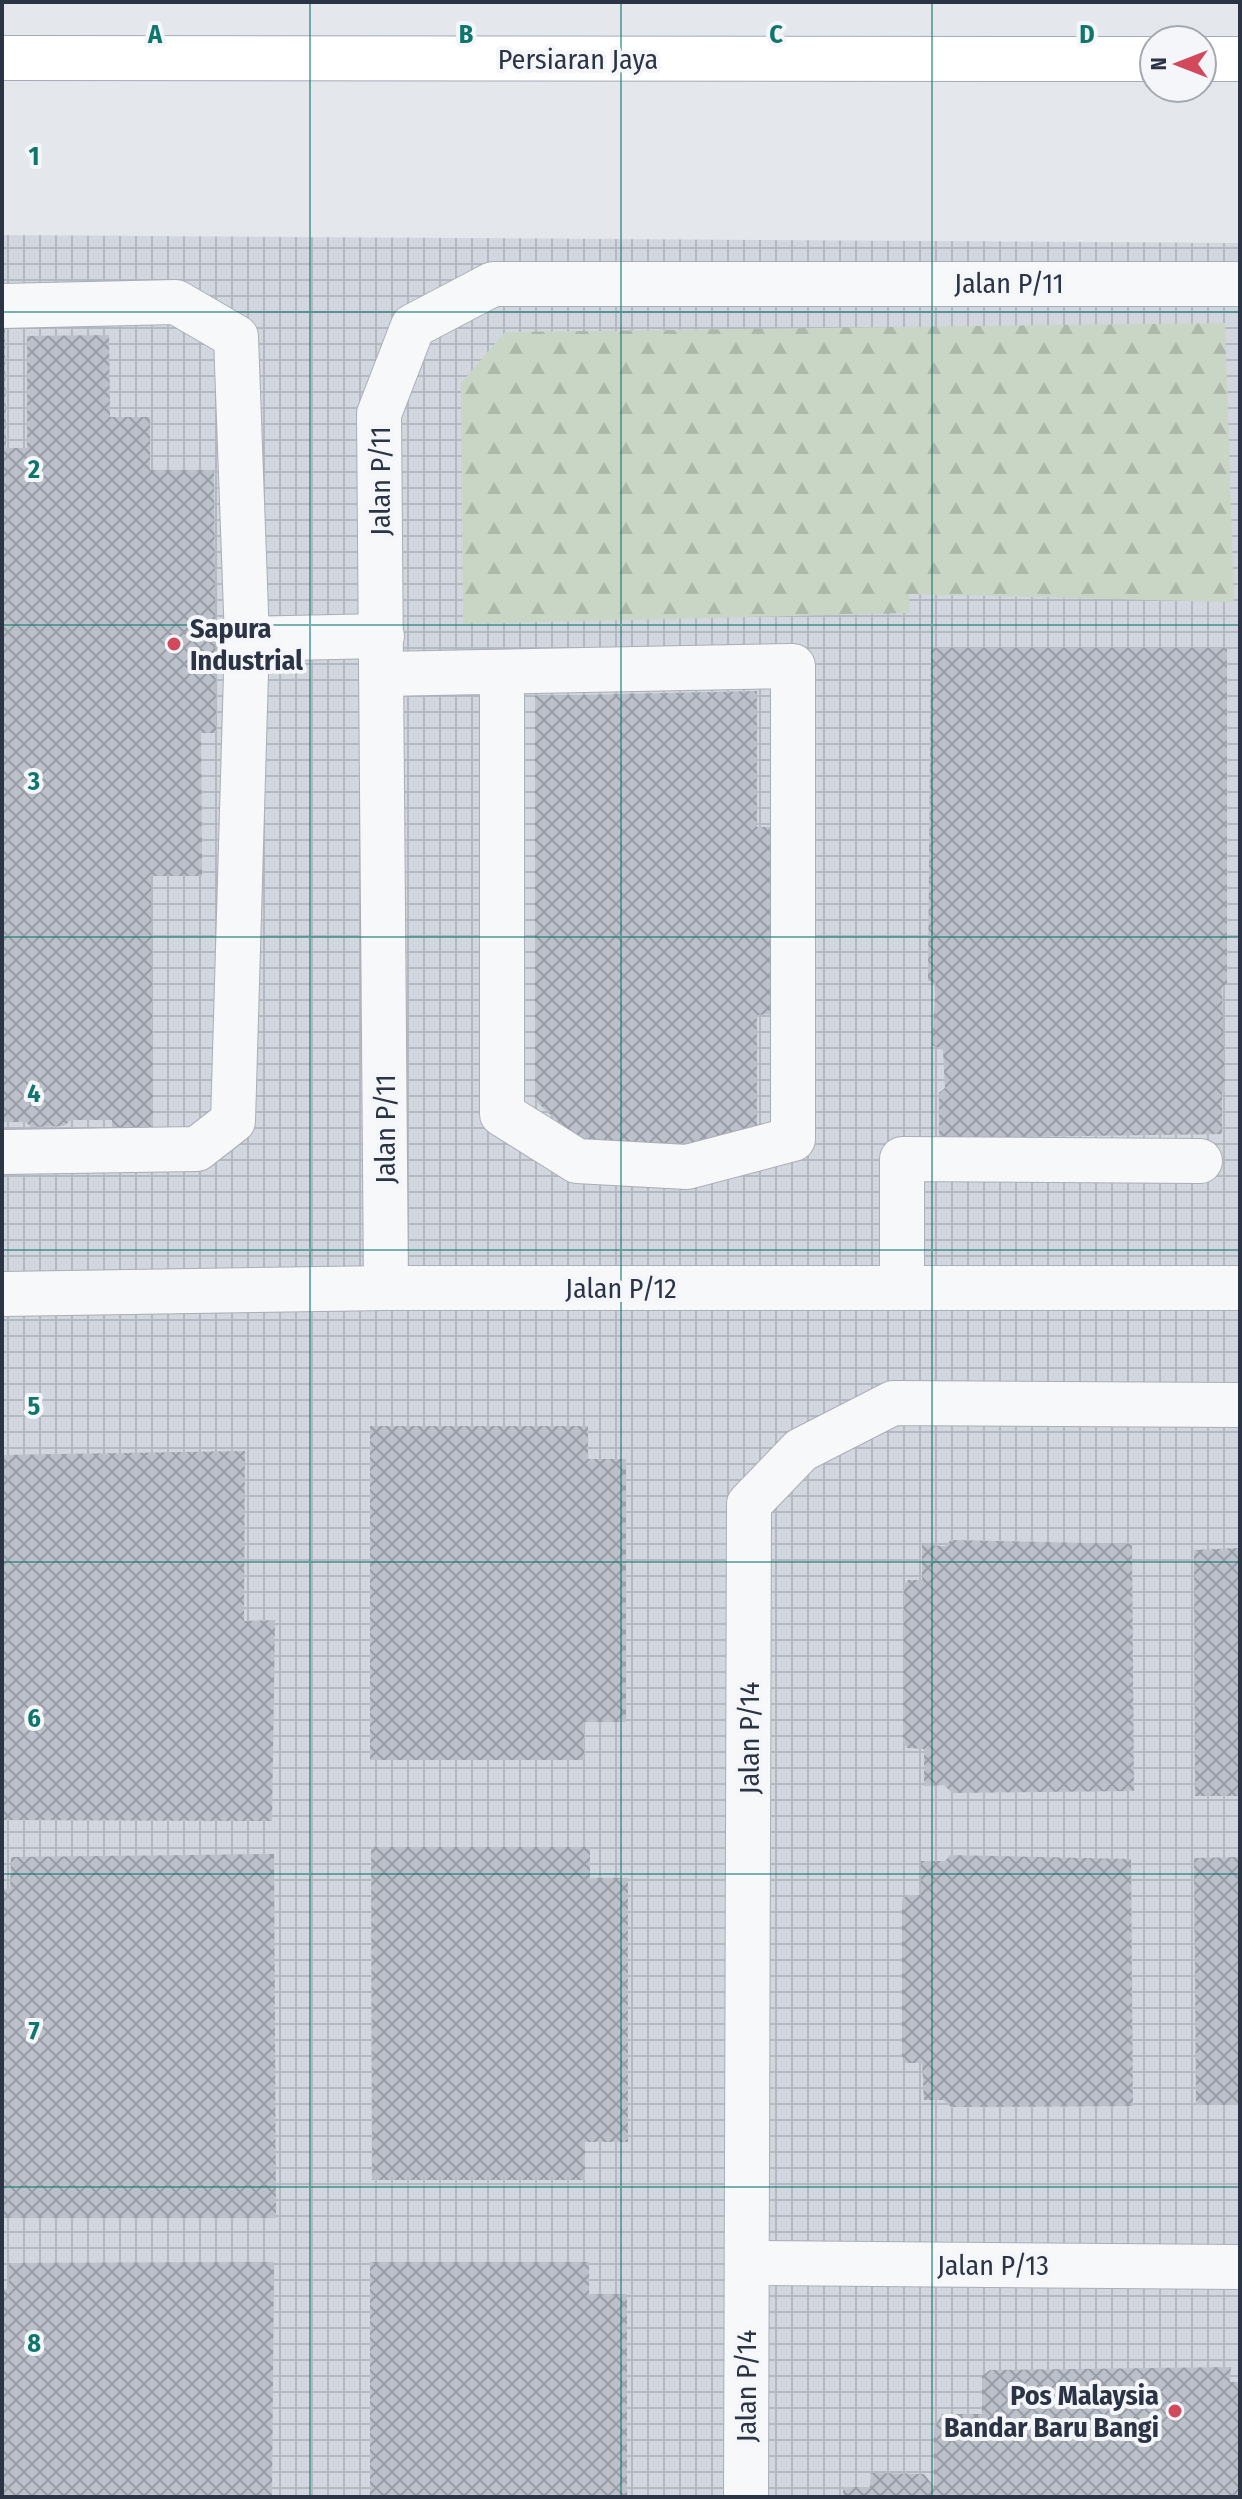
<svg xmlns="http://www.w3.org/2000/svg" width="1242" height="2499" font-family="'Fira Sans Condensed',sans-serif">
<defs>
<pattern id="industrial-grid" width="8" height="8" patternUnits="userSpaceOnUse" patternTransform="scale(2)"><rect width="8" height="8" fill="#d2d6de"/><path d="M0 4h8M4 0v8" fill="none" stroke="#b4b8c0"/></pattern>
<pattern id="forest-firs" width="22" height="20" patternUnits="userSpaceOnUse" patternTransform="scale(2)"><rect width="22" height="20" fill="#c9d6c5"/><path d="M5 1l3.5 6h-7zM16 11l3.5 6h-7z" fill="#adb8ab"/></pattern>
<pattern id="building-cross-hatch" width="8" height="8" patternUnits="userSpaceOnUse" patternTransform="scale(2)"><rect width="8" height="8" fill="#bbc0ca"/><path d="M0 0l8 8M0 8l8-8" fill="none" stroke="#989da6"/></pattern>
</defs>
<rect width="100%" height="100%" fill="#e4e7ec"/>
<polygon fill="url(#industrial-grid)" points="2,235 1240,243 1240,2497 2,2497"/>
<polygon fill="url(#forest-firs)" points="1225,323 1234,602 909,594 910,613 463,624 461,383 505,332"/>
<g fill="url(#building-cross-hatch)">
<polygon points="2,324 5,324 6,448 27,448 27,336 109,335 110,417 150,417 150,470 214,470 216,733 201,733 202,876 151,876 153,1139 112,1139 112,1120 71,1120 64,1126 31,1127 26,1122 2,1122"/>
<polygon points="931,648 1227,648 1227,983 1222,987 1225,1092 1222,1093 1222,1134 939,1138 939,1093 945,1088 943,1050 932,1045 936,983 928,981"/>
<polygon points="757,691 757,827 773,827 771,1014 757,1015 757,1143 581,1144 535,1100 535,696"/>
<polygon points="370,1426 588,1426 588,1459 626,1459 626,1722 584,1722 584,1760 370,1760"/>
<polygon points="245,1451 244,1621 275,1620 272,1821 2,1820 2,1455"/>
<polygon points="951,1540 1132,1544 1134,1791 952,1793 944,1785 924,1786 924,1749 907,1748 903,1741 904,1585 908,1580 922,1580 922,1545 945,1546"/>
<polygon points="1240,1548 1240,1796 1195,1796 1194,1550"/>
<polygon points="371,1847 590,1847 590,1878 628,1878 628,2142 585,2142 585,2180 372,2180"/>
<polygon points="274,1854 276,2218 2,2218 2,1889 10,1889 11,1857"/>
<polygon points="950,1855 1131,1859 1133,2106 951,2107 943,2100 924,2100 922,2063 906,2063 902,2056 902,1900 907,1895 921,1895 921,1861 945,1861"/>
<polygon points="1240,1857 1240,2105 1196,2105 1194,1858"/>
<polygon points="274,2262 272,2497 2,2497 2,2289 9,2289 9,2263"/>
<polygon points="370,2262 589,2262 589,2294 627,2294 627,2497 370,2497"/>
<polygon points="1231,2367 1230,2382 1240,2382 1240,2497 843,2497 843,2487 870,2487 871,2473 924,2474 934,2487 934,2428 942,2414 982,2414 982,2376 990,2370"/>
</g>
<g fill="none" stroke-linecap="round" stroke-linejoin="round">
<defs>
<g id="minor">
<polyline points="2,306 176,302 236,337 247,639 382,636"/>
<polyline points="382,674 793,666 793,1139 687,1167 577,1161 502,1114 502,672"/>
<polyline points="2,1152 197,1149 233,1121 247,639"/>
<polyline points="386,1288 379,414 413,326 493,284 1240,284"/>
<polyline points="902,1288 902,1159 1200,1161"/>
<polyline points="2,1294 386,1288 1240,1288"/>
<polyline points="747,2263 1240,2267"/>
<polyline points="746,2497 749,1504 801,1450 893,1403 1240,1405"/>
</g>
<g id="major">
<polyline points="2,58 1154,59"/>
<polyline points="1202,59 1240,59"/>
</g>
</defs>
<use href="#minor" stroke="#a9aeb7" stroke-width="46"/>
<use href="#major" stroke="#a3abb8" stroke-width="46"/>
<use href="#minor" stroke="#f7f8fa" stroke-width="44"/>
<use href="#major" stroke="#fff" stroke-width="44"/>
</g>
<path fill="none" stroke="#0f766e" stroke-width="2" stroke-opacity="0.55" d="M310,2V2497M621,2V2497M932,2V2497M2,312H1240M2,625H1240M2,937H1240M2,1250H1240M2,1562H1240M2,1874H1240M2,2187H1240"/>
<g fill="#d1495b" stroke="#f4f6f9" stroke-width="3">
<circle cx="174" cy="644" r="8"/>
<circle cx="1175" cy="2411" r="8"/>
</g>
<g text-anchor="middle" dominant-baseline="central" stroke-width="8" stroke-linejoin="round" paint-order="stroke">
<g font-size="28" fill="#2b3445" stroke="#f4f6f9">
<text x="578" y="59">Persiaran Jaya</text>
<text x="1009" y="283">Jalan P/11</text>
<text transform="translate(380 481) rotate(-90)">Jalan P/11</text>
<text transform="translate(385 1129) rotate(-90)">Jalan P/11</text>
<text x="621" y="1288">Jalan P/12</text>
<text transform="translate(749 1738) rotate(-90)">Jalan P/14</text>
<text x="993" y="2265">Jalan P/13</text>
<text transform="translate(746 2386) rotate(-90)">Jalan P/14</text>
</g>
<g font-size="28" font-weight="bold" fill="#2b3445" stroke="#f4f6f9" text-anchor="start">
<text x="190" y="628">Sapura<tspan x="190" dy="32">Industrial</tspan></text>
<text x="1159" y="2395" text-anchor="end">Pos Malaysia<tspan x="1159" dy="32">Bandar Baru Bangi</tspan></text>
</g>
</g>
<g font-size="26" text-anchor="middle" font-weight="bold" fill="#0f766e" stroke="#f4f6f9" stroke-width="8" stroke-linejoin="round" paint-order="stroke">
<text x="155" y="43">A</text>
<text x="466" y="43">B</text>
<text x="776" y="43">C</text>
<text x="1087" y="43">D</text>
<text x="34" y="165">1</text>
<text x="34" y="478">2</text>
<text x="34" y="790">3</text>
<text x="34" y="1102">4</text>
<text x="34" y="1415">5</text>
<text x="34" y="1727">6</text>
<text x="34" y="2040">7</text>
<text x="34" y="2352">8</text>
</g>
<rect width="1242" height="2499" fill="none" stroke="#2b3445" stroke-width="8"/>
<g transform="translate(1178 64) rotate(270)"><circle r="38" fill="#f4f6f9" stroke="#a4a8b1" stroke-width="2"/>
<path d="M0-6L14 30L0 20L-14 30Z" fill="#d1495b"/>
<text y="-12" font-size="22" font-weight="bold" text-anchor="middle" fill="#2b3445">N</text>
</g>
</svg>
